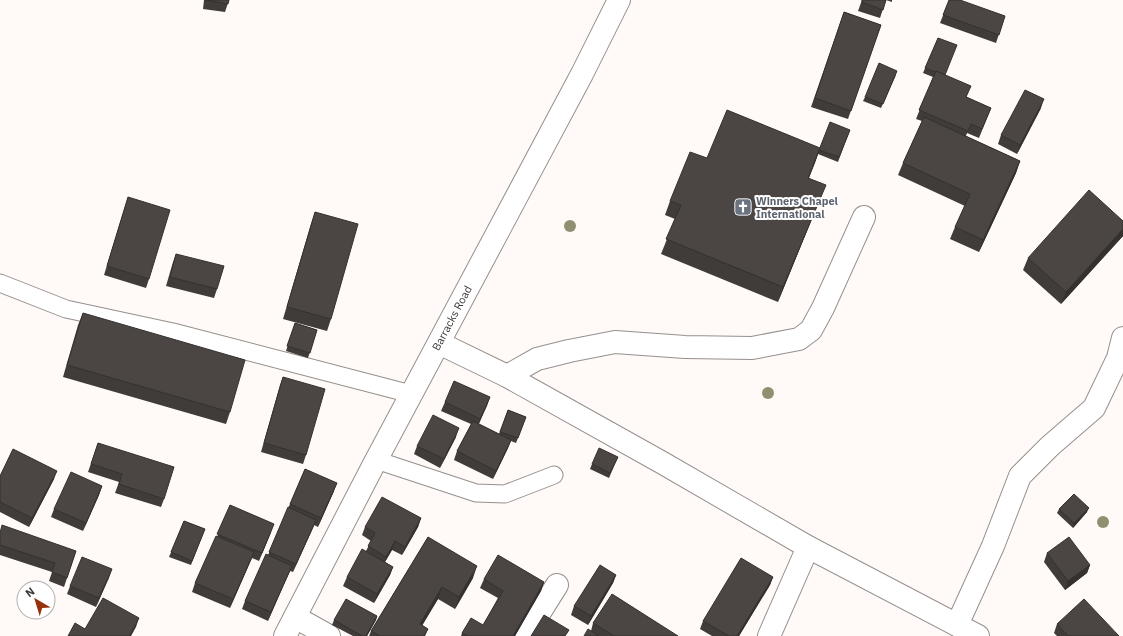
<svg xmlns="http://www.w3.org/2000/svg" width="1123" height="636" font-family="'IBM Plex Sans',sans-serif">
<rect width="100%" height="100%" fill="#fff9f7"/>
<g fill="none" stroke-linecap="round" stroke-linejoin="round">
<defs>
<g id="lane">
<polyline points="0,283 66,309 173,332 411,394"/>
<polyline points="376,460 476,493 505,494 554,475"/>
</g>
<g id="street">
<polyline points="439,343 507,376 661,462 808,547 978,636"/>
<polyline points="507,376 537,359 569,351 615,342 685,347 752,348 799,339 811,330 823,308 864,217"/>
<polyline points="295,617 329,636"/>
<polyline points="957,625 993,546 1020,476 1050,446 1094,408 1118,358 1123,338"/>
<polyline points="525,636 557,585"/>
<polyline points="769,636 808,547"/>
</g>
<g id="secondary">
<path id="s1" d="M285,636L373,466L582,74L619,0"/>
</g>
</defs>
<use href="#lane" stroke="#96908d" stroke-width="19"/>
<use href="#street" stroke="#96908d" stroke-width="24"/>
<use href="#secondary" stroke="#96908d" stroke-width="24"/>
<use href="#lane" stroke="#fff" stroke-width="17"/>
<use href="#street" stroke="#fff" stroke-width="22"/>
<use href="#secondary" stroke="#fff" stroke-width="22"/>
</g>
<g fill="#909070">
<circle cx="570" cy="226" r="6"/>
<circle cx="768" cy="393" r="6"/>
<circle cx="1103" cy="522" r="6"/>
</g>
<g fill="#403c3a">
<polygon points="204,0 229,0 225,12 203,9"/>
<polygon points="862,0 892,0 892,2 886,0 880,18 858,11"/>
<polygon points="949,0 1005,16 996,43 940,23"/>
<polygon points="844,12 881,25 848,119 811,107"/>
<polygon points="938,38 945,75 967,97 991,108 979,138 967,133 966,136 1020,161 1016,173 979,252 950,239 955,227 965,206 898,175 903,163 922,121 916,119 933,77 923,73"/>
<polygon points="896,75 881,108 863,101 865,97"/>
<polygon points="1041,108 1017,154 998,144 1001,135"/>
<polygon points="850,130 838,162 818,154 809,178 820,199 778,302 661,254 675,219 665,215 670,201 707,158 820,148"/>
<polygon points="128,197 149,279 146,288 104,275"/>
<polygon points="315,212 331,319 327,331 283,319 311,224"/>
<polygon points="1123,221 1123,236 1061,304 1023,270 1028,258"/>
<polygon points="176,254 217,289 214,298 166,286 173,262"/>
<polygon points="83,313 230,412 226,424 63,377 78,325"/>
<polygon points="295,323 317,330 308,358 286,351"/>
<polygon points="283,377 306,455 303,464 261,452 280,385"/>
<polygon points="490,397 479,424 499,434 508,410 526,417 516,443 511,441 508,448 493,479 454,460 457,451 471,424 441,411 445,402"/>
<polygon points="456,437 440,468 414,454 417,446"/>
<polygon points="98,443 164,499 161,507 115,493 119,482 88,472"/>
<polygon points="618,457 609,478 590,469 592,464"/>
<polygon points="305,469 334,491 318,527 314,525 293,572 290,571 268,621 242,609 245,601 268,555"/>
<polygon points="0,476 54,479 29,527 0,512"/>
<polygon points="102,486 99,495 83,531 51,517 54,509"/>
<polygon points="230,505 271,532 259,561 252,558 230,608 192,592 195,583 217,537"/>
<polygon points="1059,509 1087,512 1073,528 1057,513"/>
<polygon points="421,518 418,527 402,555 392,550 385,562 393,567 390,575 374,603 343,586 347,577 366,551 371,541 362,535 365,527"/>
<polygon points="184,521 205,529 191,565 169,557"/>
<polygon points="0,532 76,551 64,587 49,581 52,572 0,555"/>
<polygon points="428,537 473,578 455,609 438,599 422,625 428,629 425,636 369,636 371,631"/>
<polygon points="1047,553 1090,565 1087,573 1065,590 1044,562"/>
<polygon points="112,569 96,607 67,594 70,586"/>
<polygon points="616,575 613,583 588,625 571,615 574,606"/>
<polygon points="773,577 770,585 739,636 712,636 700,629 703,621"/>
<polygon points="484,579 544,582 541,591 515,636 461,636 462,633 483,625 498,598 480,588"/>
<polygon points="377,616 376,620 367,636 353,636 332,625 334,620"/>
<polygon points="593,623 678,636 584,636 591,631"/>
<polygon points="1057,624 1119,636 1057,636 1054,633"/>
</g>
<g fill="#34312f">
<polygon points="1044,99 1041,108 1017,154 1020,145"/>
<polygon points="820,148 815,163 803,192 808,178"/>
<polygon points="1020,161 1016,173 979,252 983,240"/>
<polygon points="826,185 820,199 778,302 783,287"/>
<polygon points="1123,229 1123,236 1061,304 1066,292"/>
<polygon points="490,397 487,406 477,427 480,419"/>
<polygon points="459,428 456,437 440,468 444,459"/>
<polygon points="511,440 508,448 493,479 496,471"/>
<polygon points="57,471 54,479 29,527 32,518"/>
<polygon points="337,483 334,491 318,527 321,518"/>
<polygon points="102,486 99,495 83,531 86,523"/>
<polygon points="1089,508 1087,512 1073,528 1074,523"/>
<polygon points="421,518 418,527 402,555 405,547"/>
<polygon points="316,520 313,528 293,572 296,564"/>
<polygon points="274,524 271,532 259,561 262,553"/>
<polygon points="395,541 392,550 383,565 386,557"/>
<polygon points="254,552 251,560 230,608 233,599"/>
<polygon points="1090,565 1087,573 1065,590 1068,581"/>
<polygon points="292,566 288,574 268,621 271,612"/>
<polygon points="477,566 473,578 455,609 459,597"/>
<polygon points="393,567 390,575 374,603 377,594"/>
<polygon points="112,569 109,578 96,607 99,598"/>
<polygon points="616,575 613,583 588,625 591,616"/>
<polygon points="773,577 770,585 739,636 737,636"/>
<polygon points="544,582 541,591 515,636 513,636"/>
<polygon points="442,587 438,599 416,636 420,624"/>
<polygon points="377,616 376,620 367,636 366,636"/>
<polygon points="139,618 136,627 131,636 129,636"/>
</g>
<g fill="#4b4643" stroke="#34312f">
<polygon points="206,0 229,0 228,4"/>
<polygon points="862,0 886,0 883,10 862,2"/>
<polygon points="949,0 960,0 1005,16 999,35 943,15"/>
<polygon points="844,12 881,25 851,111 815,98"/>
<polygon points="938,38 957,45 945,75 936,71 935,72 925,68"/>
<polygon points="879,63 897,71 883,104 865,97"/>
<polygon points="936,71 971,86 966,97 991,108 982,129 971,124 968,131 919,110"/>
<polygon points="1025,90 1044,99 1020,145 1001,135"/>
<polygon points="727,110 820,148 808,178 826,185 783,287 666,239 681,205 670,201 690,152 707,158"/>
<polygon points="924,117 1020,161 983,240 955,227 970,194 903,163"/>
<polygon points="830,122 850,130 839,157 819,150"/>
<polygon points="1089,190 1123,221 1123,229 1066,292 1028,258"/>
<polygon points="128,197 170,210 149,279 107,266"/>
<polygon points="315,212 358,224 331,319 287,307"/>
<polygon points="176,254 224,266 217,289 170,277"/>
<polygon points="83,313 245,360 230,412 67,365"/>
<polygon points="295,323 317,330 310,353 287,346"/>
<polygon points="283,377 325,389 306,455 264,443"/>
<polygon points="454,381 490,397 480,419 445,402"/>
<polygon points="508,410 526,417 518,438 500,432"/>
<polygon points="433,415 459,428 444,459 417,446"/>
<polygon points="473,421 511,440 496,471 457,451"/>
<polygon points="98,443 174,467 164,499 119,484 122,474 91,464"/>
<polygon points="599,448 618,457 610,473 592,464"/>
<polygon points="13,449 57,471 32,518 0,502 0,476"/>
<polygon points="305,469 337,483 321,518 290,504"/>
<polygon points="71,472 102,486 86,523 54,509"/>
<polygon points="1074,494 1089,508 1074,523 1059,509"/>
<polygon points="382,497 421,518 405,547 395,541 386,557 368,546 375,533 365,527"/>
<polygon points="230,505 274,524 262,553 217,534"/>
<polygon points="288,507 316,520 296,564 269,552"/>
<polygon points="184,521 205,529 192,561 171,552"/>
<polygon points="2,525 76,551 67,578 52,572 55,563 0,545 0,533"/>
<polygon points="216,536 254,552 233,599 195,583"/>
<polygon points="428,537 477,566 459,597 442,587 420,624 428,629 424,636 380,636 371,631"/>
<polygon points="1069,537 1090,565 1068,581 1047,553"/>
<polygon points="362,549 393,567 377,594 347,577"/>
<polygon points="266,554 292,566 271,612 245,601"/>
<polygon points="498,555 544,582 513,636 468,636 462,633 471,618 483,625 503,591 484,579"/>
<polygon points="82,557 112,569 99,598 70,586"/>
<polygon points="741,558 773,577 737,636 729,636 703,621"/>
<polygon points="600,565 616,575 591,616 574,606"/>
<polygon points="612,594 678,636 614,636 593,623"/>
<polygon points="103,598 139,618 129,636 68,636 75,623 85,629"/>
<polygon points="346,599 377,616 366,636 362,636 334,620"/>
<polygon points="1084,599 1119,636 1068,636 1057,624"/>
<polygon points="544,615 569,630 565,636 531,636"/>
<polygon points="588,629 599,636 584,636"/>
</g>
<defs>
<symbol id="church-square" viewBox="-11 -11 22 22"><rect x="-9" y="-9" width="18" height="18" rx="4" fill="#6b7280" stroke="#fff"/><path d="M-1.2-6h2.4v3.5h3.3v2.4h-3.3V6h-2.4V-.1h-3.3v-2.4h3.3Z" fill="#fff"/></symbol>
</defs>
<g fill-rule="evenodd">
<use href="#church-square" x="733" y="197" width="20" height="20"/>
</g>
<g text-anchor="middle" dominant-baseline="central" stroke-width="4" stroke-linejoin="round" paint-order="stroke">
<g font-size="11" font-weight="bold" fill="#5b616d" stroke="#fff" text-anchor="start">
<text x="756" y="201">Winners Chapel<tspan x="756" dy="13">International</tspan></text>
</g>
<g font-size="11" fill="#3d3a39" stroke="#fff">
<text stroke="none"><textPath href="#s1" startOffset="359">Barracks Road</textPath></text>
</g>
</g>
<g transform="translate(36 600) rotate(322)"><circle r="19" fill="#ffffff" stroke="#b1b0b0"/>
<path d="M0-3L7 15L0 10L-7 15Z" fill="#97300b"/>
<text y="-6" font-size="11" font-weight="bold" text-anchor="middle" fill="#3d3a39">N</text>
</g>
</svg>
